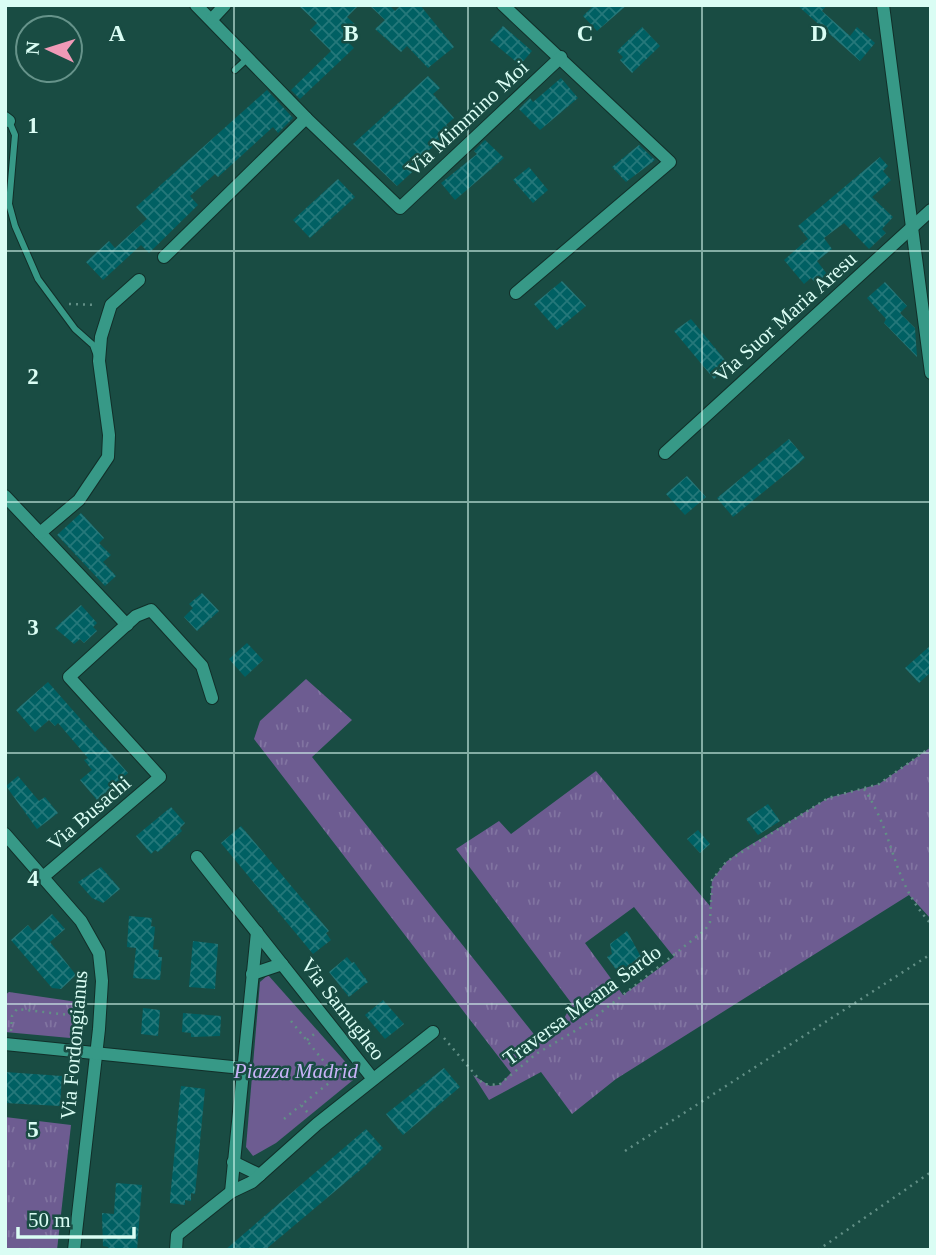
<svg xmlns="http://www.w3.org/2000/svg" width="936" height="1255" font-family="'Times New Roman',serif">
<defs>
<pattern id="grass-tufts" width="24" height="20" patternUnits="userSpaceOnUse" patternTransform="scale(1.75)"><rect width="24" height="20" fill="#6d5c91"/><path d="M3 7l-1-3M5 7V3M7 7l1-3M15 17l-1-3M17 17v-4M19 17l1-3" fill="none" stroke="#8174a1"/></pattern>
<pattern id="building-cross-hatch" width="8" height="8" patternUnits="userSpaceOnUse" patternTransform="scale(1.75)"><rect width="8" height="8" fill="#006063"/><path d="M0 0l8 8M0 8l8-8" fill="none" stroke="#25787a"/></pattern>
</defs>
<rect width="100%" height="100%" fill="#194c43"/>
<g fill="url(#grass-tufts)" fill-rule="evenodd">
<path d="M306,679L352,720L312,757L537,1038L557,1031L572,1004L456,849L499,821L511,834L596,771L710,906L712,880L726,862L742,850L828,798L879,784L931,747V919L909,895L616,1079L572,1114L541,1072L489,1100L473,1075L490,1086L499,1085L511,1073L254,739L260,721ZM634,907L674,957L623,995L585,943Z"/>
<polygon points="9,992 84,1003 81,1039 5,1032 5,995"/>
<polygon points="5,1117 71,1125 57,1250 5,1250"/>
</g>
<polygon fill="#6d5c91" points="268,975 358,1076 276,1143 253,1156 246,1147 260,982"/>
<g fill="url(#building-cross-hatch)">
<polygon points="298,5 359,5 347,17 358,27 345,39 354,48 300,99 291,90 331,51 310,30 317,23"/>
<polygon points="369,5 389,5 395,11 401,5 420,5 454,47 428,68 407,46 401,52 375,29 385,20"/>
<polygon points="594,5 627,5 597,31 583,16"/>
<polygon points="797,5 827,5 822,11 850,36 857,27 875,43 860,61"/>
<polygon points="503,26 532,51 520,65 490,40"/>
<polygon points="642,27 660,46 632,73 620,60 623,57 617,51"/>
<polygon points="428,76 440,88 433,94 454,118 446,125 451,130 417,161 421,164 397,186 353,144"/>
<polygon points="561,78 578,98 540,130 519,109 530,98 533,102"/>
<polygon points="267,90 293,118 278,133 273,127 218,177 215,174 190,196 198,205 149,253 141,245 103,280 86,262 109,241 115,248 147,219 136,207"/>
<polygon points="485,140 504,158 455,200 441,183 477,154 474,151"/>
<polygon points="639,145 655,160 626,182 612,167"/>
<polygon points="880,157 888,166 883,171 891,180 872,197 893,217 882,229 886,233 869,249 844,223 824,238 832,249 817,261 827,274 816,283 811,278 804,284 784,260 808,239 798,226"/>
<polygon points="529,167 548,190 533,203 513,180"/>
<polygon points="338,179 355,197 310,238 293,220"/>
<polygon points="562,281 586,306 557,330 534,304"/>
<polygon points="885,282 907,306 900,313 915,328 917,357 884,323 886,319 867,298"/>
<polygon points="691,319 730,366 714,379 674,331"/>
<polygon points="789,439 805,458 733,517 717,498"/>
<polygon points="687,476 706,497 685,515 666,494"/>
<polygon points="81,513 104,538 99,543 111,555 103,562 116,576 105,586 57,535"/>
<polygon points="202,593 219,611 197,631 184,617 193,608 189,604"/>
<polygon points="81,605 97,623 93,627 97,631 84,643 80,639 74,644 55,628"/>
<polygon points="247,643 263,660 245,677 229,659"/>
<polygon points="931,645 931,672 919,683 905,668"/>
<polygon points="48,682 128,773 97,800 80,780 92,770 84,760 88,758 58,723 55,726 49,720 35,732 16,710"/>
<polygon points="18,776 39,801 45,797 58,813 37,829 6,786"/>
<polygon points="768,804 780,821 758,835 746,819"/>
<polygon points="171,807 185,823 180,828 182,831 158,852 155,850 151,854 136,836"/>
<polygon points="241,826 329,931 326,933 331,940 313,954 221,843"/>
<polygon points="698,830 710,844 700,853 687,839"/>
<polygon points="101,867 120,889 103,903 92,898 78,882"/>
<polygon points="52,914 65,929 50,942 76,975 61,989 52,988 11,940 28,925 33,931"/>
<polygon points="129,916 152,918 151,926 155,927 153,949 159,950 158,957 162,957 160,980 133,978 136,948 127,947"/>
<polygon points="627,931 642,959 620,975 607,957 612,954 610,944"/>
<polygon points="193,941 218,944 215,989 189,987"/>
<polygon points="347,957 352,963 354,962 368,982 349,997 329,972"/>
<polygon points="383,1000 404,1024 385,1039 365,1015"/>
<polygon points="143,1008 160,1010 158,1036 141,1034"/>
<polygon points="183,1013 221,1016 220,1036 191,1037 191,1033 182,1032"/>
<polygon points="444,1068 460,1087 403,1135 386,1114"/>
<polygon points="5,1072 62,1076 60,1106 5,1103"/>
<polygon points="181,1086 205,1089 195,1194 191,1193 191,1201 185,1200 185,1205 170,1203 170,1199"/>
<polygon points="366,1129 383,1148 365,1166 265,1250 225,1250"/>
<polygon points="116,1183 142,1185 137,1250 108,1250 108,1247 103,1246 102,1213 114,1214"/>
</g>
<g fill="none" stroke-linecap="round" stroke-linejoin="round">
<defs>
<g id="lane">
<polyline points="235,70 248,58"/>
<polyline points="9,121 15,135 9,204 15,226 38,279 75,329 93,345 97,356"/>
</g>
<g id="street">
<polyline points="196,5 306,118"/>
<polyline points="503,5 670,162 516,293"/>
<polyline points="883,5 931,373"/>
<polyline points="212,19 225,5"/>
<polyline points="5,118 9,121"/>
<polyline points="164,257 306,118 400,208 561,57"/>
<polyline points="665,453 931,210"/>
<polyline points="5,496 127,625"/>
<polyline points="40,533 79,500 108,457 109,435 99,361 101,337 111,305 139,280"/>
<polyline points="5,834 81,921 99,953 102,981 99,1029 74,1250"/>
<polyline points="197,857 373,1079"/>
<polyline points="43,877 160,777 69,677 136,616 151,610 202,666 212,698"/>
<polyline points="252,974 282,964"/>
<polyline points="5,1044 242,1068"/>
<polyline points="233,1162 260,1175"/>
<polyline points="231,1192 257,932"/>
<polyline points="176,1250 177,1235 231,1192 252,1182 317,1124 433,1032"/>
</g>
</defs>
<use href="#lane" stroke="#112f29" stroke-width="8"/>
<use href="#street" stroke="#112f29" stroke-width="14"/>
<g stroke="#628f86" stroke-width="2.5" stroke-dasharray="2 5" stroke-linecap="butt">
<polyline points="69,304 97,305"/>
<path d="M864,789C896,836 890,879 931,924"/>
<polyline points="291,1021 330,1069 329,1083 301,1105 308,1113"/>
<polyline points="11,1031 12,1016 17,1009 87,1017"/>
<polyline points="444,1038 483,1084 499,1085 536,1054 585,1025 705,930 710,922 712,880 726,862 828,798 879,784 931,747"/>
<polyline points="307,1040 318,1031"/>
<polyline points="284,1119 301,1105"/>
<polyline points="625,1151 931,954"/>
<polyline points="818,1250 931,1172"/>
</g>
<use href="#lane" stroke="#379987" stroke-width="6"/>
<use href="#street" stroke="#379987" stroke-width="12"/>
</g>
<path fill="none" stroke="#dafdf4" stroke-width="2" stroke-opacity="0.55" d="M234,5V1250M468,5V1250M702,5V1250M5,251H931M5,502H931M5,753H931M5,1004H931"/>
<g text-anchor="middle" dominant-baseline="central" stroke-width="5" stroke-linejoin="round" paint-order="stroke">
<g font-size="21" fill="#dafdf4" stroke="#194c43">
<text transform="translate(467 118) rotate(-43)">Via Mimmino Moi</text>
<text transform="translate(785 317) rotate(-42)">Via Suor Maria Aresu</text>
<text transform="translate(89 813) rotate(-41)">Via Busachi</text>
<text transform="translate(582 1005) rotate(-36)">Traversa Meana Sardo</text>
<text transform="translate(343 1009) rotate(52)">Via Samugheo</text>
<text transform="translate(74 1045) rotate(-85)">Via Fordongianus</text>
</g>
<g font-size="21" font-style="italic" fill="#c8b3f7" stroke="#194c43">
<text x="296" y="1071">Piazza Madrid</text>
</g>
</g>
<g font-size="23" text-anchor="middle" font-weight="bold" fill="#dafdf4" stroke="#194c43" stroke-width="5" stroke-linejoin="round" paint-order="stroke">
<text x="117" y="41">A</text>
<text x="351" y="41">B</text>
<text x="585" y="41">C</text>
<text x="819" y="41">D</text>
<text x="33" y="133">1</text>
<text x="33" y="384">2</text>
<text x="33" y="635">3</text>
<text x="33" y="886">4</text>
<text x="33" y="1137">5</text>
</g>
<rect width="936" height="1255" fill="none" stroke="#dafdf4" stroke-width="14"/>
<g transform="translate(49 49) rotate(274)"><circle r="33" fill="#194c43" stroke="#66938a" stroke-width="2"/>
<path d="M0-5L12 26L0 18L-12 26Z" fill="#f09ab7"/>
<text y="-10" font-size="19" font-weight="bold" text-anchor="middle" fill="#dafdf4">N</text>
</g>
<path d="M18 1227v10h116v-10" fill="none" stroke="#dafdf4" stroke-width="3.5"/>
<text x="28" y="1227" font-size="21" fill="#dafdf4" stroke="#194c43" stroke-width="5" paint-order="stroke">50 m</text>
</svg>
